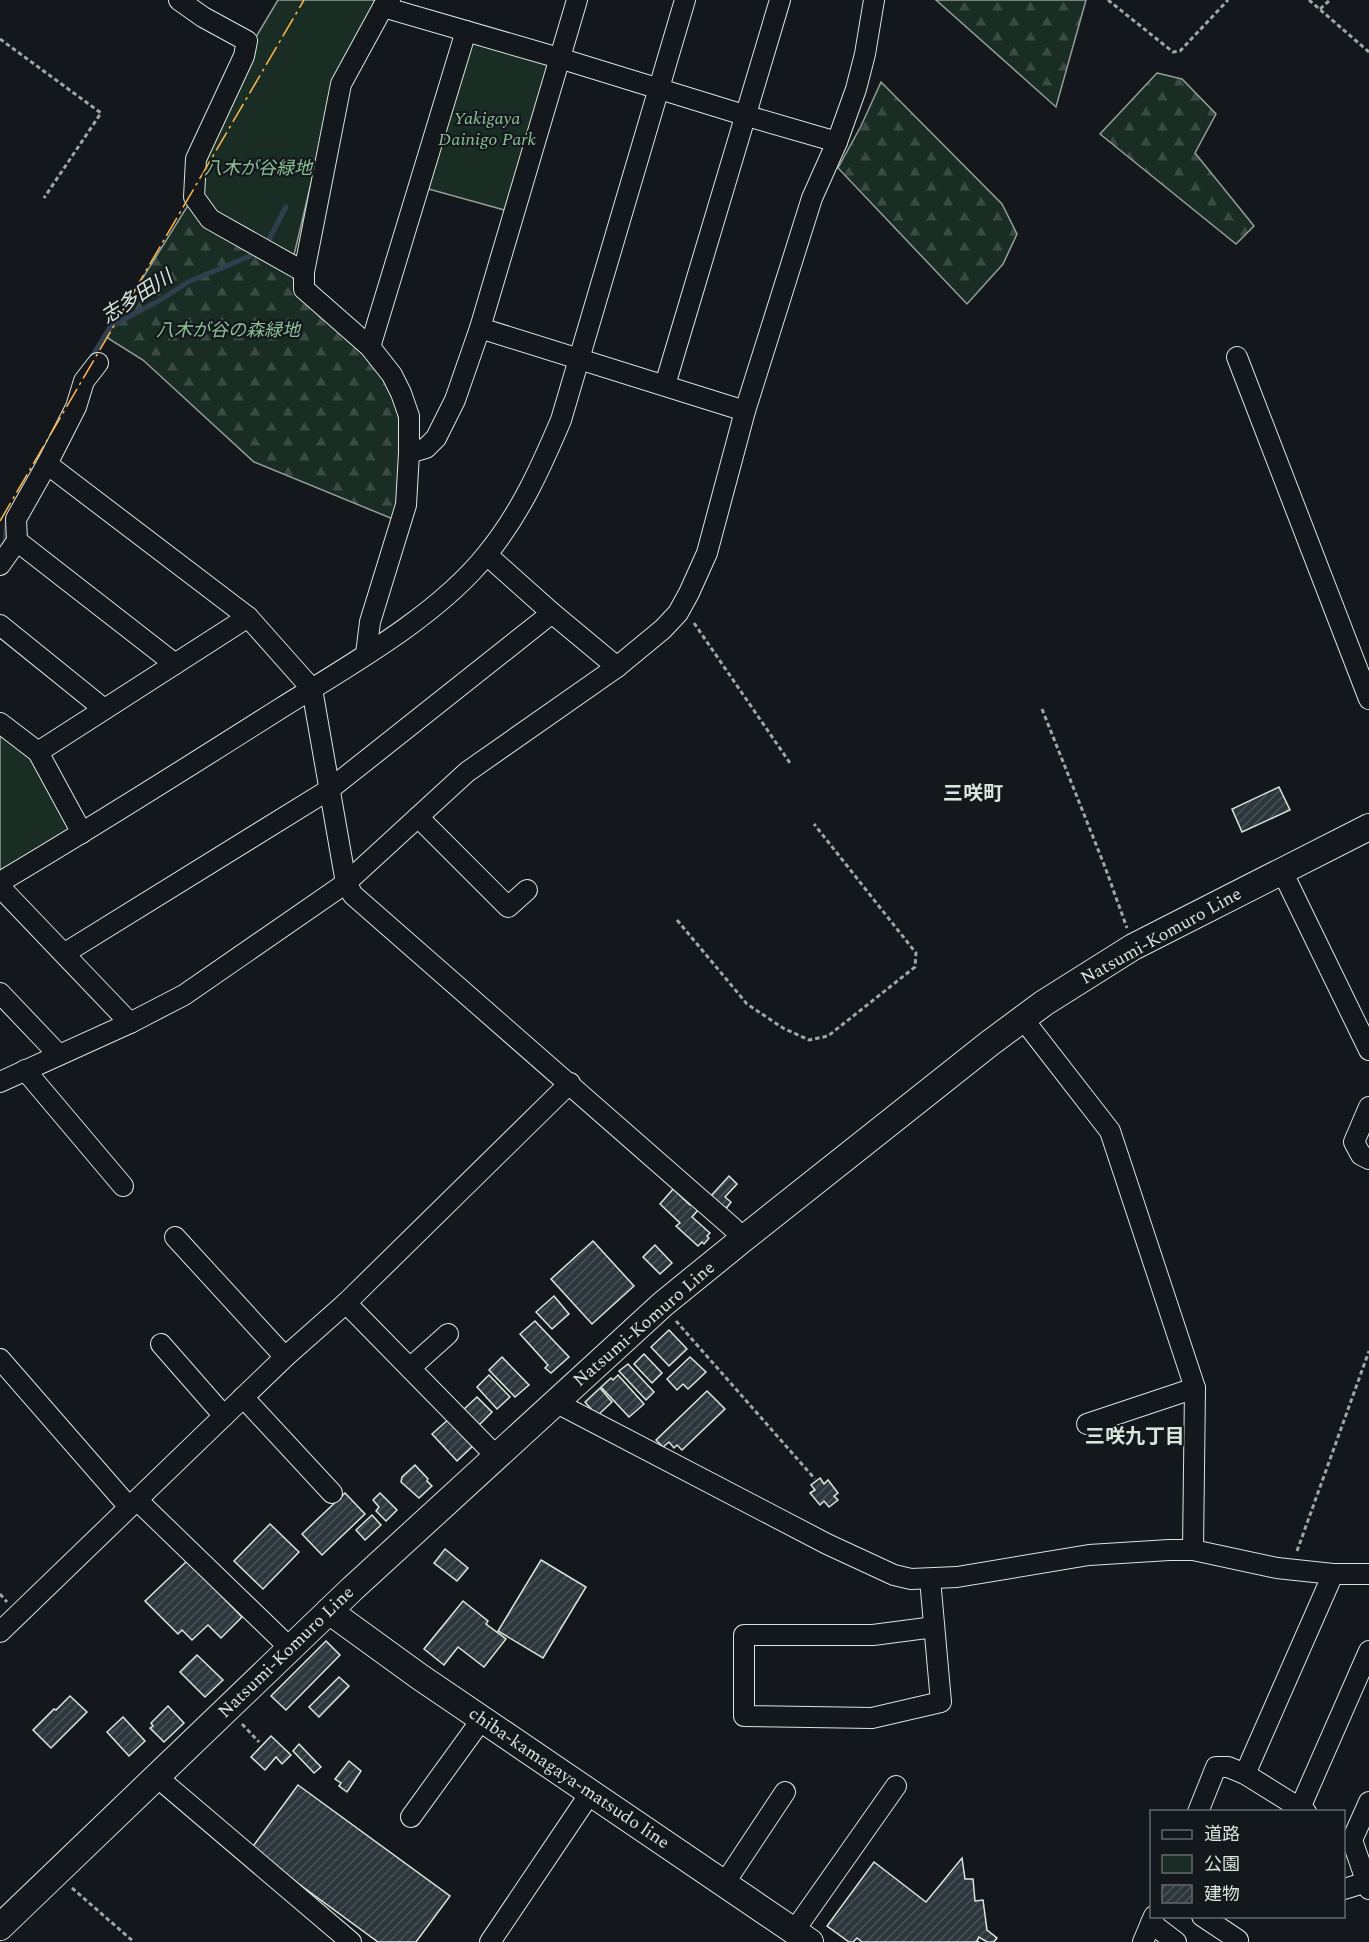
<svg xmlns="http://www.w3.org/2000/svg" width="1369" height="1942" font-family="Spectral,'Noto Sans JP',serif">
<defs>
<pattern id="forest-firs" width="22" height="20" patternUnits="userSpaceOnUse" patternTransform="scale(1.5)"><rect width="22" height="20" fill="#1a2d24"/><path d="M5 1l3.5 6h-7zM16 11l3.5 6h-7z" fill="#3b4b43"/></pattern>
<pattern id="building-hatch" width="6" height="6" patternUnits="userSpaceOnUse" patternTransform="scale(1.5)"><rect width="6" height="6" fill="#2c363c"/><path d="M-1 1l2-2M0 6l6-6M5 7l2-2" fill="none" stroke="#4a5358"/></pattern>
</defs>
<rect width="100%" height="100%" fill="#14181c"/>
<g fill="url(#forest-firs)" stroke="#939e99" stroke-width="1.5">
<polygon points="936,0 1086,0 1056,107"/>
<polygon points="1157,73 1182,79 1216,114 1195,153 1254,226 1236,244 1100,134"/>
<polygon points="881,82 1002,204 1017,234 1003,264 967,304 838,168 861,126"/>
<polygon points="190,202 293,277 296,290 320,317 357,344 394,393 402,436 398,501 393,519 254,462 143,360 106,337"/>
</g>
<g fill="#1a2d24" stroke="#939e99" stroke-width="1.5">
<polygon points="278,0 381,0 337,74 294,255 217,213 201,195 202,160 253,42"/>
<polygon points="475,40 547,60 549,69 508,211 425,188 467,44"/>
<polygon points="0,731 36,760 69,829 2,871 0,871"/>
</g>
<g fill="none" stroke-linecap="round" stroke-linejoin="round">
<g stroke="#2f3f4d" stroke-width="5">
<polyline points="266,245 286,207"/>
<polyline points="90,360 110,327 162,299 188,282 257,253"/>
<polyline points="3,545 5,542 7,522"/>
</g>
</g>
<g fill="url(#building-hatch)" stroke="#d8e6dc" stroke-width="1.5">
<polygon points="1279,787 1290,810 1242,832 1232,809"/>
<polygon points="729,1176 737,1184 725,1197 731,1202 725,1210 710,1197"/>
<polygon points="673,1189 690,1205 693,1203 699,1209 692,1217 710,1233 707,1236 709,1238 704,1244 702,1242 698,1246 676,1226 680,1223 660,1204"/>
<polygon points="593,1241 634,1286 592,1324 551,1279"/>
<polygon points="655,1245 672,1263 660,1274 643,1257"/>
<polygon points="554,1296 569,1314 552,1329 536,1312"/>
<polygon points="535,1321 569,1357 551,1373 545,1368 548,1365 520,1334"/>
<polygon points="669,1330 687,1349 669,1366 651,1347"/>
<polygon points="644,1354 662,1373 652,1383 634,1364"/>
<polygon points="502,1357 529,1385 515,1397 489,1370"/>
<polygon points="690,1357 706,1372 688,1389 683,1384 677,1390 667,1379"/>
<polygon points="628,1364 654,1392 646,1400 619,1371"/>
<polygon points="489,1375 510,1397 497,1409 477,1387"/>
<polygon points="618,1375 644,1404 629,1417 601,1387 611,1378 613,1380"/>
<polygon points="600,1388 612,1402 597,1416 585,1402"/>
<polygon points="707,1391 725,1409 682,1450 677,1445 674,1448 669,1442 663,1447 656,1440"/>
<polygon points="477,1397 492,1412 478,1426 462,1411"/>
<polygon points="450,1418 475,1444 457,1461 432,1434"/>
<polygon points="415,1465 428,1479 427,1481 432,1486 419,1498 401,1482 402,1477"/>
<polygon points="820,1478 824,1484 828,1480 838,1493 834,1496 838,1500 829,1507 824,1501 820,1505 810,1493 815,1490 811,1485"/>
<polygon points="345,1493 365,1514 322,1555 302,1534"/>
<polygon points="380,1493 397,1510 386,1521 376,1511 379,1507 373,1500"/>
<polygon points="372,1515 381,1525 365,1540 356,1530"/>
<polygon points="270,1524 299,1552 263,1589 234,1561"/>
<polygon points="445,1549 468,1568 457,1581 434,1563"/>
<polygon points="541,1560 586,1587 543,1658 498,1631"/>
<polygon points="187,1561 242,1617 221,1638 208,1625 192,1640 182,1630 178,1634 145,1601"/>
<polygon points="463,1601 488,1621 486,1624 506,1639 484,1667 458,1647 444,1665 424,1649"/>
<polygon points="326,1641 340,1655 286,1710 271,1696"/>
<polygon points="197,1655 223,1680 205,1697 180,1672"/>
<polygon points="339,1677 349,1686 319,1717 309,1707"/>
<polygon points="70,1696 87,1712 51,1748 33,1730 54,1709 56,1710"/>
<polygon points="168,1706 184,1723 164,1742 150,1728 153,1726 151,1723"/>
<polygon points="123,1717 145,1741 129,1756 107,1732"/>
<polygon points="271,1736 291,1755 282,1764 276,1757 265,1770 251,1757"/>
<polygon points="299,1744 321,1767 314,1773 293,1751"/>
<polygon points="349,1761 361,1771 347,1792 339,1786 341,1783 335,1779"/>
<polygon points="298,1785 450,1896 416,1942 378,1942 251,1849"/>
<polygon points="962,1858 965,1879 973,1879 975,1901 983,1900 987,1930 997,1938 994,1942 987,1942 979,1937 977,1941 979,1942 862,1942 857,1938 853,1942 849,1942 827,1926 874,1862 926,1902"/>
</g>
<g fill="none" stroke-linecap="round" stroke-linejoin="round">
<defs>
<g id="minor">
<polyline points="179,0 203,17 247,41 244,56 196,159 194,197 210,219 304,272"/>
<polyline points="383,7 559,58 744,115 837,142"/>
<polyline points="480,328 745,411"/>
<polyline points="370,347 466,31"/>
<polyline points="1237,357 1369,699"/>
<polyline points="665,385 780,0"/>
<polyline points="409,453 426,448 436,438 455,400 480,328 577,0"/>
<polyline points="47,464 248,617 312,689 346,883 353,895 732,1227 743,1239"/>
<polyline points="17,541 175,664"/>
<polyline points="487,555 552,613 617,667"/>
<polyline points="0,565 17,541 16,519 47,464 76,407 84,381 98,363"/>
<polyline points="0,625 104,709"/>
<polyline points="366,654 370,622 406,505 409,453 409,416 401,393 392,375 370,347 304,289 304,272 341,84 383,7 390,0"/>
<polyline points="0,723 38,752 82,833"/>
<polyline points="38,752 248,617"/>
<polyline points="418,817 508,907 527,890"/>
<polyline points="1282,871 1369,1050"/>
<path d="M0,882C95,826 188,767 281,708C348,666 438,616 487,554C520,514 541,467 561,420L685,0"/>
<polyline points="0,887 130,1023"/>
<polyline points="65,953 330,789 552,613"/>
<polyline points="0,993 59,1055"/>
<polyline points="1023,1019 1110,1131 1195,1388 1193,1550"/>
<polyline points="25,1070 123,1186"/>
<polyline points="0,1082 130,1023 184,995 346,883 467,772 617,667 663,629 678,613 689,593 707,553 745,411 812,198 837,142 856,89 865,54 874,0"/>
<polyline points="1369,1107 1354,1142 1361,1155 1369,1159"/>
<polyline points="175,1237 285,1357"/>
<polyline points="346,1303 497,1457"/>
<polyline points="161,1344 224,1416"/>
<polyline points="0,1359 129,1507"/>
<polyline points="410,1368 448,1334"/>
<polyline points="243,1397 332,1493"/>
<polyline points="555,1402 827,1544 894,1575 911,1579 957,1577 1089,1555 1169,1550 1193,1550 1277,1568 1333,1574 1369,1574"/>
<polyline points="1087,1424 1195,1388"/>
<polyline points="137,1500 290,1648"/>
<polyline points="930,1579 941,1702 872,1718 744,1716 744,1635 873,1635 934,1627"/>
<polyline points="0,1632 285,1357 346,1303 570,1083"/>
<polyline points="1245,1774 1333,1574"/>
<polyline points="157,1777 351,1942"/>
<polyline points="1369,1802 1352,1840 1369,1889"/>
<polyline points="1300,1808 1369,1651"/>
<polyline points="1198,1812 1216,1767 1228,1767 1245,1774 1306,1812"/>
<polyline points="411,1817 482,1719"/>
<polyline points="724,1884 785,1792"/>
<polyline points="1344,1889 1367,1882"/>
<polyline points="1202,1916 1238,1940"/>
<polyline points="1151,1923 1176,1942"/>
<polyline points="794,1931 896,1786"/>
<polyline points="490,1942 591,1792"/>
<polyline points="1143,1942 1154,1916"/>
</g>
<g id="major">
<polyline points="329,1611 420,1677 810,1942"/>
<polyline points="0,1927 352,1589 663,1304 743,1239 990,1043 1044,1003 1133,947 1369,827"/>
</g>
</defs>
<use href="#minor" stroke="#d8e6dc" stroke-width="22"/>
<use href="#major" stroke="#d8e6dc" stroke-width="28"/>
<g stroke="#9da8a2" stroke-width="3" stroke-dasharray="4.5 3" stroke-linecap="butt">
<polyline points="1108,0 1173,52 1180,51 1228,0"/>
<polyline points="1309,0 1369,52"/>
<polyline points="1320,9 1330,0"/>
<polyline points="0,39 101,113 44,198"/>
<polyline points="694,623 790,763"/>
<polyline points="1042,709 1105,867 1127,928"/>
<polyline points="677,920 747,1004 783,1028 809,1040 828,1036 915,967 916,953 814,824"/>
<polyline points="676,1321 815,1479"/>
<polyline points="1297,1551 1369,1351"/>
<polyline points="0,1594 7,1602"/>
<polyline points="242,1724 259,1742"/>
<polyline points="72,1888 134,1942"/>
</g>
<use href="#minor" stroke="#14181c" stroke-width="20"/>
<use href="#major" stroke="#14181c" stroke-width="26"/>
<polyline stroke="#ffb74d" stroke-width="1.5" stroke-dasharray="21 4.5 3 4.5" stroke-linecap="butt" points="0,521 304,0"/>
</g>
<g text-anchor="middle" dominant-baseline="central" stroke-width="4.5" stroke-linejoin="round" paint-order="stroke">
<g font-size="18" font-style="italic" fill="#8ac095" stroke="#14181c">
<text x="487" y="118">Yakigaya<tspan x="487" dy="21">Dainigo Park</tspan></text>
<text x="258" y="168">八木が谷緑地</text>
<text x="228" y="330">八木が谷の森緑地</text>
</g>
<g font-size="18" fill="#d8e6dc" stroke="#14181c">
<text transform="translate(1161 936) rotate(-29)">Natsumi-Komuro Line</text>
<text transform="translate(644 1324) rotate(-41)">Natsumi-Komuro Line</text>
<text transform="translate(286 1652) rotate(-44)">Natsumi-Komuro Line</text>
<text transform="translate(569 1778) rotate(34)">chiba-kamagaya-matsudo line</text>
</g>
<g font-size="20" font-style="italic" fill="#d8e6dc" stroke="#14181c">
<text transform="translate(137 297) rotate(-33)">志多田川</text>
</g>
<g font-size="20" font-weight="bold" fill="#d8e6dc" stroke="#14181c">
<text x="973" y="794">三咲町</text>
<text x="1135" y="1437">三咲九丁目</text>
</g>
</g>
<rect x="1150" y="1810" width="195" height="108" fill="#14181c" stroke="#626a69" stroke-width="1.5"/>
<rect x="1162" y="1830" width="30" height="9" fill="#14181c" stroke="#626a69" stroke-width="1.5"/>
<text x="1204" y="1840" font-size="18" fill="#d8e6dc">道路</text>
<rect x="1162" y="1855" width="30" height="18" fill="#1a2d24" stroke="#626a69" stroke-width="1.5"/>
<text x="1204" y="1870" font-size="18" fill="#d8e6dc">公園</text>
<rect x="1162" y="1885" width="30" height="18" fill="url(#building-hatch)" stroke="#626a69" stroke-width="1.5"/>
<text x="1204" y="1900" font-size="18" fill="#d8e6dc">建物</text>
</svg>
